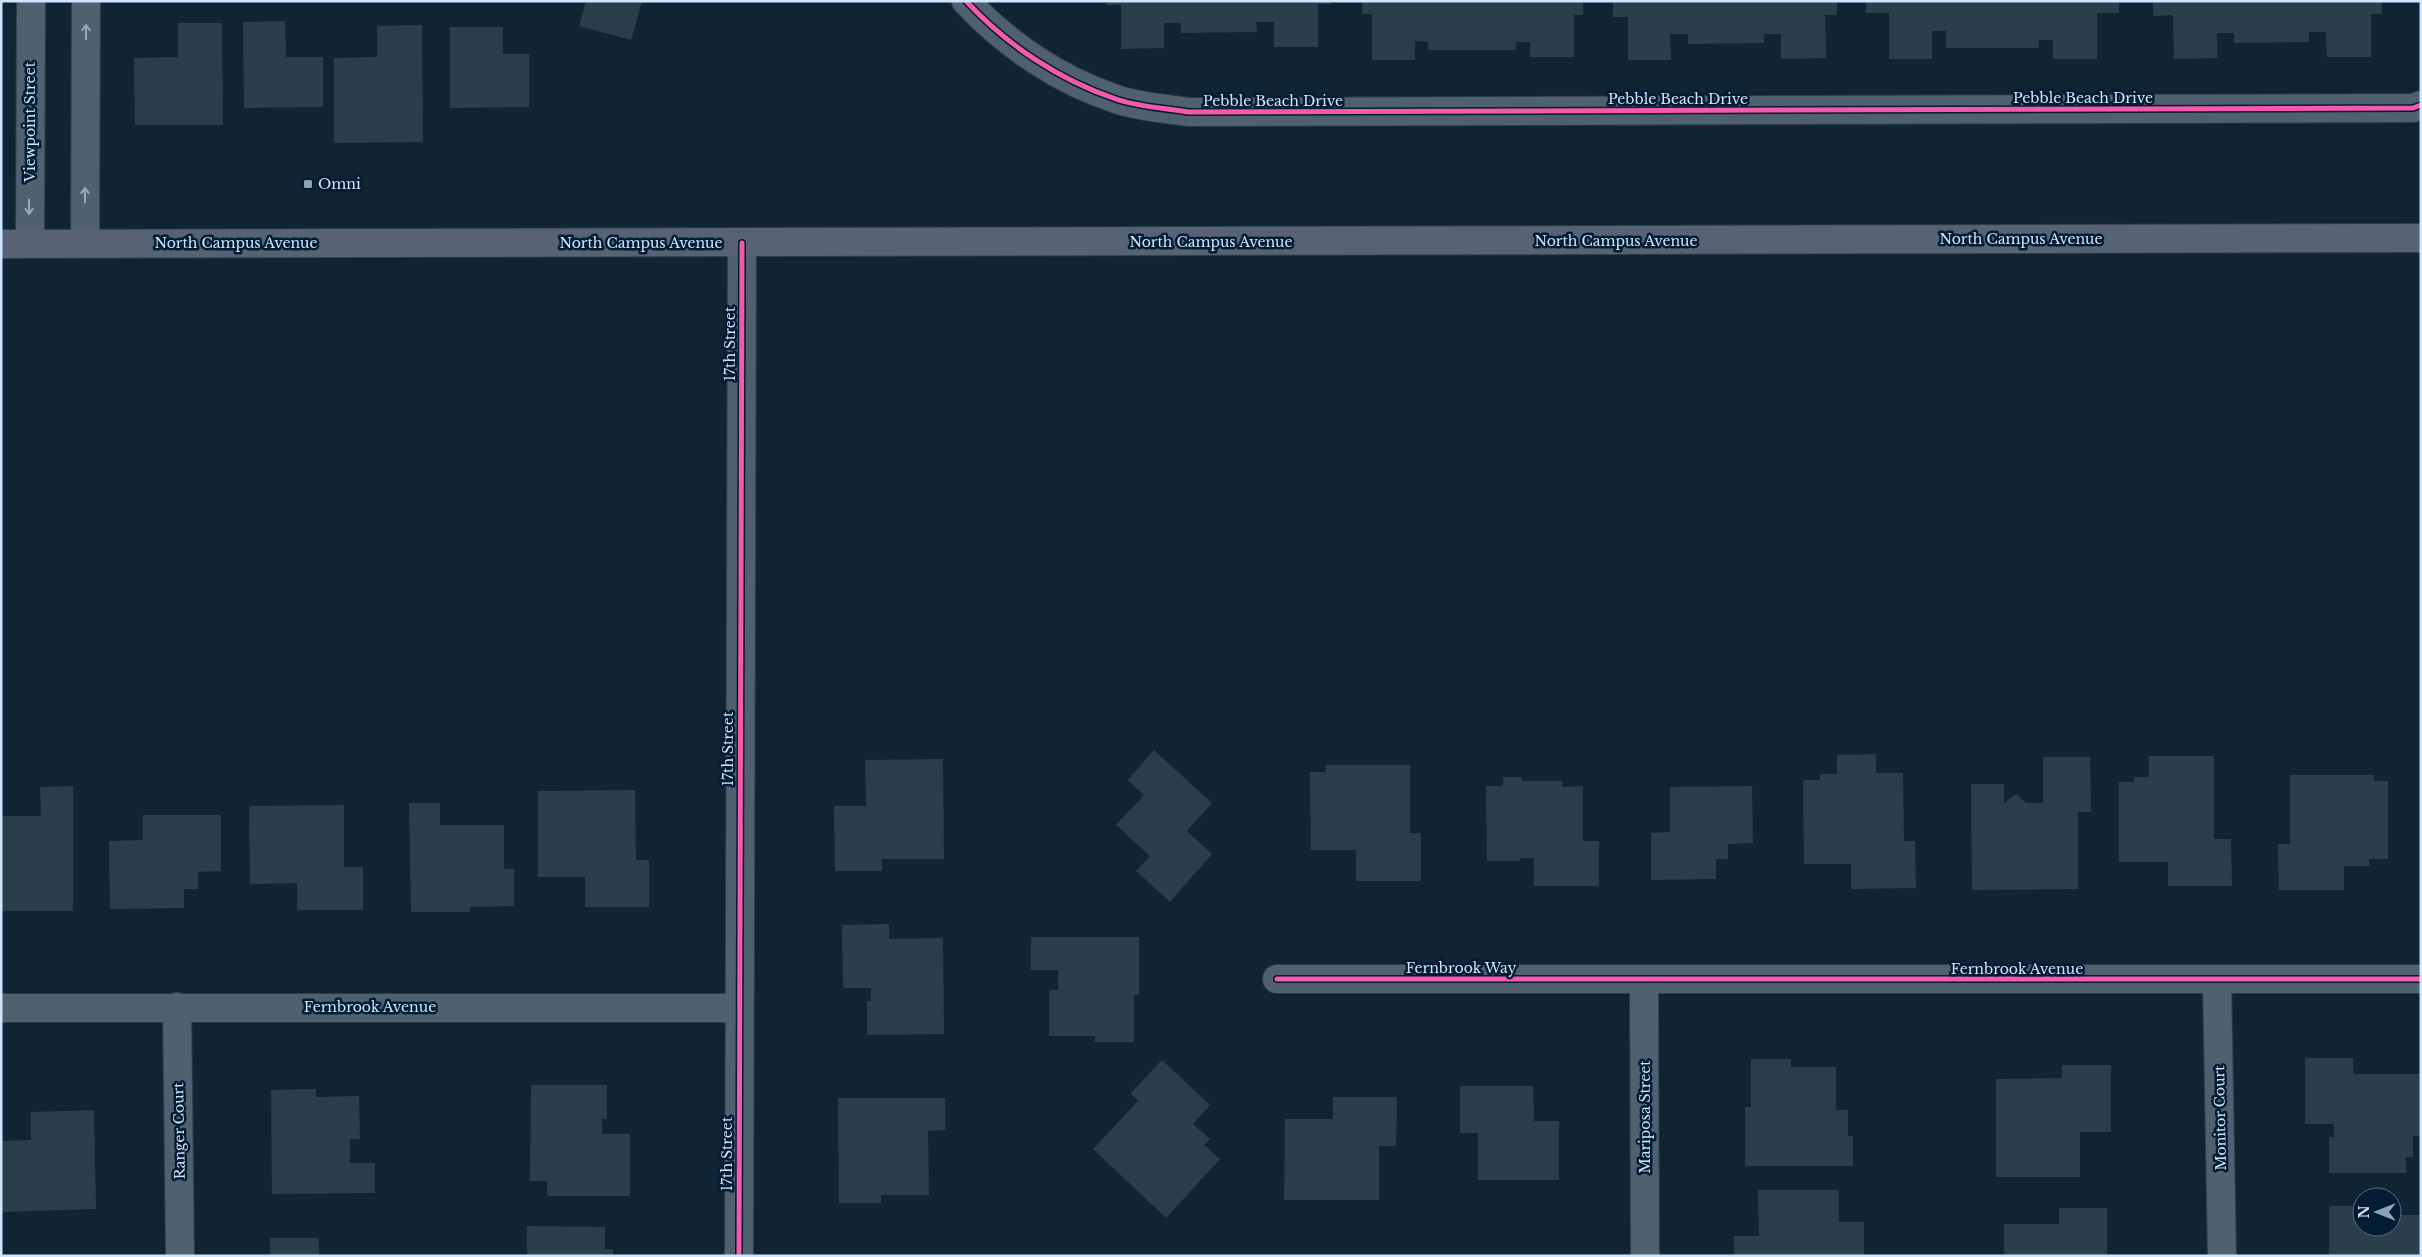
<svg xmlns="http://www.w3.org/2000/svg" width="2422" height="1257" font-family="'Libre Baskerville',serif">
<rect width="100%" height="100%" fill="#102434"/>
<g fill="#2b3f4a">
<polygon points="586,1 642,1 631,40 579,26"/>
<polygon points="1106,1 1330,1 1330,4 1318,4 1318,47 1274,47 1274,22 1256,22 1257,32 1181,33 1181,23 1164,23 1164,48 1121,49 1121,5 1106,5"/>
<polygon points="1362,1 1583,1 1583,15 1574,15 1574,57 1530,57 1530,42 1516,42 1516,50 1428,50 1428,42 1415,41 1415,60 1372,60 1372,14 1362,14"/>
<polygon points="1613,1 1837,1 1837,15 1825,15 1826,58 1781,59 1781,34 1764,34 1764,43 1688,44 1688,34 1670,34 1671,60 1628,60 1628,17 1613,17"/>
<polygon points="1866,1 2119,1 2119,13 2097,13 2097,59 2053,59 2053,40 2039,40 2039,48 1946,48 1946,31 1932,31 1932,59 1889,59 1889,13 1866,13"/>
<polygon points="2153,1 2382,1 2382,14 2371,14 2371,57 2327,57 2326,32 2309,32 2309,42 2234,43 2234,33 2217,33 2217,58 2174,59 2173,15 2153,16"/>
<polygon points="285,21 286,57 323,57 323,107 244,108 243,22"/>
<polygon points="178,23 222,23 223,125 135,125 134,58 178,57"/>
<polygon points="422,25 423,142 334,143 334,58 377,57 377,26"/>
<polygon points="450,27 503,27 503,54 529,54 529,107 450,108"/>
<polygon points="1154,750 1212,803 1187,831 1212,854 1170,902 1136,871 1150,856 1116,825 1144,795 1128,780"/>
<polygon points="1876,754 1876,773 1903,773 1904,841 1915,841 1916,888 1851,889 1851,864 1804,864 1803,780 1820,780 1820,774 1837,774 1837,755"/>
<polygon points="2149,756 2214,756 2214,839 2231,839 2232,886 2168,886 2168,862 2119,862 2119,782 2134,782 2134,777 2149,777"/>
<polygon points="2043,757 2090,757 2091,812 2078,812 2078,889 1972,890 1971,784 2004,784 2004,803 2016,794 2026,803 2043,803"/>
<polygon points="943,759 944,859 882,859 882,871 835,871 834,806 866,806 865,760"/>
<polygon points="1326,765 1410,765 1410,833 1421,833 1421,881 1356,881 1356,850 1311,850 1310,772 1326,772"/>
<polygon points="2290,775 2374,775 2374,781 2388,781 2388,859 2369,859 2369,866 2344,866 2344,890 2279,890 2278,844 2290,844"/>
<polygon points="1503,777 1521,777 1522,781 1562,781 1562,787 1583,786 1583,841 1599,841 1599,886 1534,886 1534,858 1520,858 1520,861 1487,861 1486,786 1503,786"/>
<polygon points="73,786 73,911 1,911 1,816 41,816 40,787"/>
<polygon points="1752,786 1753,843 1728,844 1728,859 1716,859 1716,879 1651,880 1651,833 1670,832 1670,787"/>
<polygon points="635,790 636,860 649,860 649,907 585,907 585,877 538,877 538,791"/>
<polygon points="409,803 440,803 440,825 504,825 504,869 514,869 514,906 470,907 470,912 411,912"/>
<polygon points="344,805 344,867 363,867 363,910 297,910 297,883 250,884 249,806"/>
<polygon points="143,815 221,815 221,871 198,872 198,889 184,889 184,908 110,909 109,841 143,840"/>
<polygon points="889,924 889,939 943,938 944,1034 867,1035 867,1001 871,1001 871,988 843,988 842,925"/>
<polygon points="1031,937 1139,937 1139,995 1134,995 1134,1042 1095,1042 1095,1036 1049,1036 1049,990 1058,990 1058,970 1031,970"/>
<polygon points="2305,1058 2353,1058 2353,1074 2421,1074 2421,1136 2413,1136 2413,1157 2406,1157 2406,1173 2329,1173 2329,1137 2334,1137 2334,1124 2305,1124"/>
<polygon points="1751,1059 1791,1059 1791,1067 1836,1067 1836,1110 1848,1110 1848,1136 1853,1136 1853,1166 1745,1166 1745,1107 1751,1107"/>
<polygon points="1162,1060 1210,1105 1193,1124 1210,1139 1204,1145 1220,1159 1166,1218 1093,1149 1138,1101 1131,1093"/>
<polygon points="2062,1065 2111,1065 2111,1132 2080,1132 2080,1177 1996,1177 1996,1079 2062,1078"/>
<polygon points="531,1085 607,1085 607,1119 602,1119 602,1134 630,1134 630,1196 547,1196 547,1181 530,1181"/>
<polygon points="1460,1086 1533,1086 1534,1121 1559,1121 1559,1180 1478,1180 1478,1133 1460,1133"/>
<polygon points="316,1089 316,1097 359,1096 360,1139 350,1139 350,1163 375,1163 375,1193 272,1194 271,1090"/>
<polygon points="1333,1097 1397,1097 1396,1146 1379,1146 1379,1200 1284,1200 1285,1119 1333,1119"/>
<polygon points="838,1098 945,1098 945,1130 928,1131 929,1195 881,1195 881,1203 839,1203"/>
<polygon points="94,1110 96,1209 1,1212 1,1141 31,1140 31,1112"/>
<polygon points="1758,1190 1839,1190 1839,1222 1864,1222 1864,1256 1734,1256 1734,1236 1759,1236"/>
<polygon points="2329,1206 2362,1206 2362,1227 2392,1227 2392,1215 2421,1215 2421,1256 2329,1256"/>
<polygon points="2059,1208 2107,1208 2107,1256 2004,1256 2004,1224 2059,1224"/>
<polygon points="527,1226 605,1227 605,1249 613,1249 613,1256 527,1256"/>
<rect x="270" y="1238" width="49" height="18"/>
</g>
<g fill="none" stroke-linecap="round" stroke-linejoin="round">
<defs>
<g id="minor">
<path d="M966,1C1007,45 1059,80 1116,99C1138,107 1165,108 1188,112L2413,108L2421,105"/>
<polyline points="30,243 31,1"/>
<polyline points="85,243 86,1"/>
<polyline points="1277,979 2421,979"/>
<polyline points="1644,979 1645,1256"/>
<polyline points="2217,981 2222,1256"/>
<polyline points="177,1007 180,1256"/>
<polyline points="1,1008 738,1008"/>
<polyline points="739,1256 742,243"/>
</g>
<polyline id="major" points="1,244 2421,238"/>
</defs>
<use href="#minor" stroke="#303e4b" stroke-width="30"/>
<use href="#major" stroke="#303e4b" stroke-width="30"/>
<use href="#minor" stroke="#4f606f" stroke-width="28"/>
<use href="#major" stroke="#576275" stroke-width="28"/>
<defs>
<g id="cycleway">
<path d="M966,1C1007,45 1059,80 1116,99C1138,107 1165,108 1188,112L2413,108L2421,105"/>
<polyline points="1277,979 2421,979"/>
<polyline points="739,1256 742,243"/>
</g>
</defs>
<use href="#cycleway" stroke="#041c31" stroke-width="8"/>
<use href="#cycleway" stroke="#f35aa7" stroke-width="5"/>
</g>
<defs><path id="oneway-shaft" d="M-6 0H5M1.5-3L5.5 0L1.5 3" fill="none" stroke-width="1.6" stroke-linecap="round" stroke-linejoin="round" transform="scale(1.25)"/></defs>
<g stroke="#94aabe">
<use href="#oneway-shaft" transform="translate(86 32) rotate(-90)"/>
<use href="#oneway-shaft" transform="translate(85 195) rotate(-90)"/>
<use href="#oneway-shaft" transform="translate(29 207) rotate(89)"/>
</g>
<rect fill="#8ba2b7" stroke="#041c31" stroke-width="2" x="303" y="179" width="10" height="10" rx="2.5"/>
<g text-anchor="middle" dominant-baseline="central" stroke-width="5" stroke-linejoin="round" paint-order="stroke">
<g font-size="14" fill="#cde6fe" stroke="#041c31">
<text x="2083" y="98">Pebble Beach Drive</text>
<text x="1678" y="99">Pebble Beach Drive</text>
<text x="1273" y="101">Pebble Beach Drive</text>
<text transform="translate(30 122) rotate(-90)">Viewpoint Street</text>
<text x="2021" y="239">North Campus Avenue</text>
<text x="1616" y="241">North Campus Avenue</text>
<text x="1211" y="242">North Campus Avenue</text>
<text x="236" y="243">North Campus Avenue</text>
<text x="641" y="243">North Campus Avenue</text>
<text transform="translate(730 344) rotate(-90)">17th Street</text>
<text transform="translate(728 749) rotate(-90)">17th Street</text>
<text x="1461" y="968">Fernbrook Way</text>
<text x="2017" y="969">Fernbrook Avenue</text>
<text x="370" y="1007">Fernbrook Avenue</text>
<text transform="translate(1645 1117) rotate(-90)">Mariposa Street</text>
<text transform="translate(2220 1118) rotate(-91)">Monitor Court</text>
<text transform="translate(179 1131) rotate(-91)">Ranger Court</text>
<text transform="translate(727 1154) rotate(-90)">17th Street</text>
</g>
<g font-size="14" fill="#cde6fe" stroke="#041c31" text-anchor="start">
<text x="318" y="184">Omni</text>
</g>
</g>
<rect width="2422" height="1257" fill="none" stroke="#cde6fe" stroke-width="5"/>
<g transform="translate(2377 1212) rotate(270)"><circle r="24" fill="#041c31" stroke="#546d83"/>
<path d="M0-4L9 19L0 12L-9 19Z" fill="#8ba2b7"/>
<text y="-8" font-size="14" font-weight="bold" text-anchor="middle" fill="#cde6fe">N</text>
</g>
</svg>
